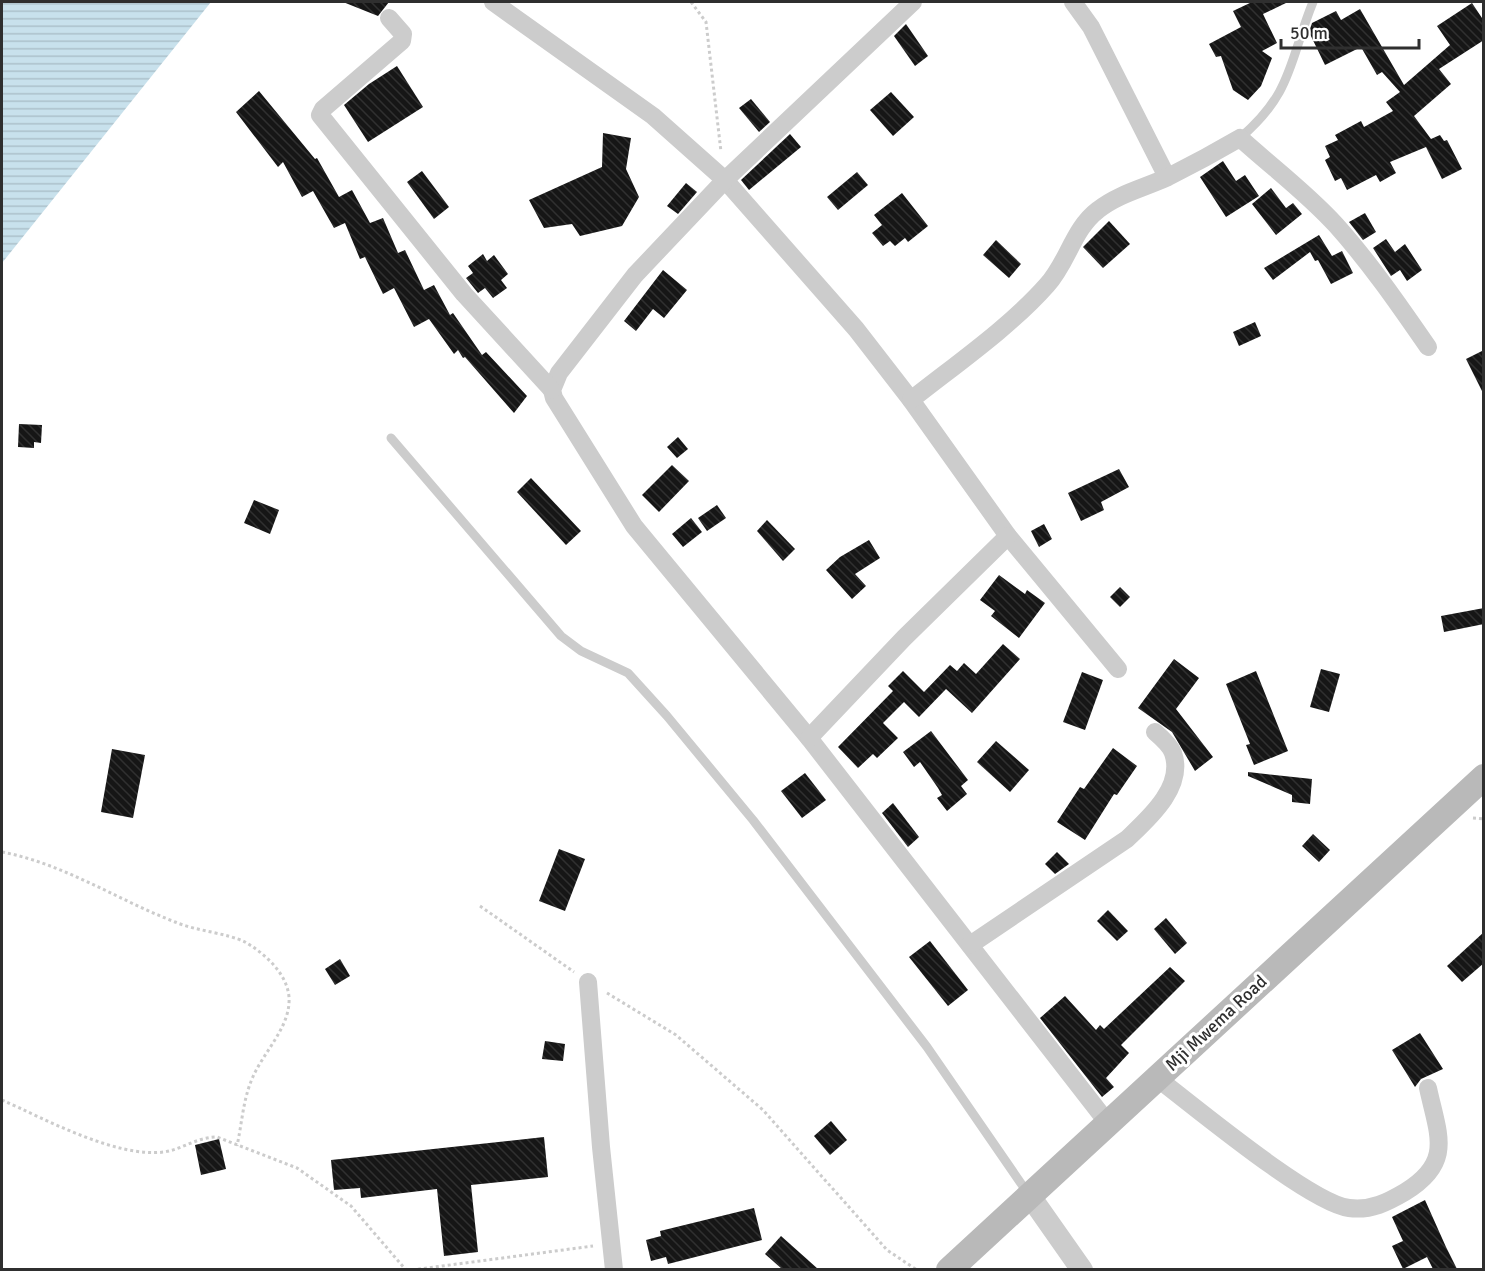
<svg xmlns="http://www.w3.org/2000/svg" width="1485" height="1271" font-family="Signika,sans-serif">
<defs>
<pattern id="water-rules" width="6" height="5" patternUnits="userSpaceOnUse" patternTransform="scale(1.5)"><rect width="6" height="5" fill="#c8e1ec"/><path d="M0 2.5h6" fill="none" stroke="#acc1cb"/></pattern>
<pattern id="building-back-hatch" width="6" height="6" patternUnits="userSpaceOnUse" patternTransform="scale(1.5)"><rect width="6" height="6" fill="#161616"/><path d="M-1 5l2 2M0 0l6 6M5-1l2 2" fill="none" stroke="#303030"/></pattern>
</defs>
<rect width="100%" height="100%" fill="#fff"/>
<polygon fill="url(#water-rules)" points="2,2 211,2 2,263"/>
<g fill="url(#building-back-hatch)">
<polygon points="343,2 389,2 378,16"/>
<polygon points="1252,2 1288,2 1263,14 1277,43 1262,51 1272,58 1261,86 1248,100 1233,90 1221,56 1216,57 1209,44 1241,27 1233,11"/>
<polygon points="1472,3 1484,21 1484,40 1439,69 1451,84 1414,116 1431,139 1440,135 1444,141 1447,140 1462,169 1442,179 1426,147 1390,162 1396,173 1380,182 1376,175 1347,190 1341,178 1335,181 1325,160 1330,157 1325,146 1338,140 1335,135 1361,121 1364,127 1393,111 1386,102 1400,92 1382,72 1377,75 1361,47 1325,65 1309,32 1312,23 1336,11 1341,20 1360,9 1404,85 1450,45 1437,26"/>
<polygon points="906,24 928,56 915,66 894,36"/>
<polygon points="397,66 423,107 368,142 344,105 369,84"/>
<polygon points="259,91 315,159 317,158 339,197 352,190 370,223 383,218 398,253 405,250 424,290 434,285 450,315 453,313 482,355 486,352 527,396 514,413 465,357 463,358 458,350 454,354 429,319 414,327 394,288 383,294 365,257 360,259 345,223 334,228 313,191 302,197 283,162 278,167 236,112"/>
<polygon points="891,92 914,117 893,136 870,110"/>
<polygon points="751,99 770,122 759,132 739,108"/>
<polygon points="603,133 631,138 626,169 639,197 622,226 580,236 572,224 544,228 529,200 602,167"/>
<polygon points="790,134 801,147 749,190 741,180"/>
<polygon points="1223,161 1236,181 1245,175 1259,196 1226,217 1200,177"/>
<polygon points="422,171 449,207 434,219 407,182"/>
<polygon points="857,172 868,185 838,210 827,197"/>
<polygon points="686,183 697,192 678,214 667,206"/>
<polygon points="1271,188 1286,208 1293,203 1302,214 1276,235 1252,204"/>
<polygon points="902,193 928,226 908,242 905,238 895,246 890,241 883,246 872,233 882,225 874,215"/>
<polygon points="1365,213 1376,232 1363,240 1349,222"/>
<polygon points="1109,221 1130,244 1103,268 1083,247"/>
<polygon points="1319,235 1332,256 1342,251 1353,273 1331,284 1318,260 1315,261 1310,252 1273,280 1264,268"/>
<polygon points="1386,239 1395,252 1405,244 1422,270 1407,281 1400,270 1391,276 1373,248"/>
<polygon points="996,240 1021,264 1009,278 983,255"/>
<polygon points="483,254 487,261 494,255 508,274 501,280 507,288 493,298 485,288 478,293 466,278 473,273 468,266"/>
<polygon points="663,270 687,290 664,318 653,309 636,331 624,321"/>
<polygon points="1255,322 1261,336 1239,346 1233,332"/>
<polygon points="1484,350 1484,395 1466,359"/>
<polygon points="19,424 42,425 41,443 34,442 34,448 18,447"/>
<polygon points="678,437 688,449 677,458 667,447"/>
<polygon points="672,465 689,481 659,512 642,495"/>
<polygon points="1119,469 1129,487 1101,502 1104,510 1081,521 1068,493"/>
<polygon points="531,478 581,531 566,545 517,492"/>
<polygon points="254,500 279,510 270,534 244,523"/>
<polygon points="717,505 726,518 707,531 698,518"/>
<polygon points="691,518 702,532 683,547 672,534"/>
<polygon points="767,520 795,549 783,561 757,531"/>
<polygon points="1044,524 1052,539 1039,547 1031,531"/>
<polygon points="869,540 880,558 855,574 866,586 852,599 826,570 840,557"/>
<polygon points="999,575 1025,594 1027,590 1045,603 1019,638 991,616 995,611 980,600"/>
<polygon points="1120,587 1130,597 1120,607 1110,597"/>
<polygon points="1484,608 1484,624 1444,632 1441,616"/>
<polygon points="1003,644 1020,659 972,713 946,689 919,717 904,702 883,723 898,738 877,758 873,754 858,768 838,747 893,691 888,686 903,671 924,692 950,665 957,671 964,663 976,674"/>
<polygon points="1174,659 1199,678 1176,709 1213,757 1195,771 1172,732 1138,708"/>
<polygon points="1321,669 1340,674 1329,712 1310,707"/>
<polygon points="1256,671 1288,751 1254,765 1246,745 1250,744 1226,684"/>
<polygon points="1082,672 1103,680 1085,730 1063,722"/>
<polygon points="931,731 968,780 961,786 967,794 947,811 937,798 942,795 938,788 920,762 914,767 903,752"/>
<polygon points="996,741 1029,770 1010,792 977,762"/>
<polygon points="1113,748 1137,766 1117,795 1114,794 1085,840 1057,822 1080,787 1084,789"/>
<polygon points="112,749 145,755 133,818 101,812"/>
<polygon points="1248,772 1312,779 1310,804 1292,802 1292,795 1248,776"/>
<polygon points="805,773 826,800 802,818 781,791"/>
<polygon points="893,803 919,837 908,847 882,813"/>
<polygon points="1313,834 1330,850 1319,862 1302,846"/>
<polygon points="559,849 585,859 565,911 539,901"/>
<polygon points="1057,852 1069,864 1055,874 1045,864"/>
<polygon points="1108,910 1128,931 1117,941 1097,921"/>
<polygon points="1166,918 1187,943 1175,954 1154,929"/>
<polygon points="1484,932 1484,963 1462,982 1447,966"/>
<polygon points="930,941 968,990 948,1006 909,957"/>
<polygon points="340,959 350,976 335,985 325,969"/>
<polygon points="1170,967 1185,981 1121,1045 1129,1053 1106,1078 1114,1087 1102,1097 1040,1018 1065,996 1096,1030 1100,1025 1104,1029"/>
<polygon points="1420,1033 1443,1069 1421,1079 1415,1087 1392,1050"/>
<polygon points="545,1041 565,1044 563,1061 542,1059"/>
<polygon points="831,1121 847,1140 830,1155 814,1136"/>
<polygon points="544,1137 548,1177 471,1185 478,1252 444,1256 437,1189 361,1198 360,1188 334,1190 331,1160"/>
<polygon points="219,1139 226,1169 201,1175 195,1145"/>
<polygon points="1425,1200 1446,1247 1457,1269 1433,1269 1427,1257 1403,1269 1392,1246 1403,1241 1392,1217"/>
<polygon points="754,1208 762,1240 668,1264 666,1257 651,1261 646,1240 661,1236 660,1231"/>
<polygon points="781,1236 818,1269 782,1269 765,1254"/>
</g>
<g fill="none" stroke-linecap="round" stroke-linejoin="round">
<g stroke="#ccc" stroke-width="3" stroke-dasharray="3 3" stroke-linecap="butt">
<polyline points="691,2 706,22 721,152"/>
<polyline points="1473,818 1484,819"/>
<path d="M2,852C64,864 116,899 175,922C196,931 227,933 245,942C264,953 287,973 289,997C291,1027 263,1052 252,1079C243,1100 242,1123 237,1146"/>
<polyline points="480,906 574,972"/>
<polyline points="607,993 676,1035 763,1110 887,1250 917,1270"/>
<path d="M2,1100C45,1119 116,1158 164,1152C183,1149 197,1137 217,1137L297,1168L351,1206L406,1270"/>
<polyline points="412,1270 593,1246"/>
</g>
<g stroke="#ccc" stroke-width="9">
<path d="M1240,138C1293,93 1289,61 1313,2"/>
<polyline points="391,438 561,636 581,651 628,673 667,716 753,820 927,1047 1029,1195"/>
</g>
<g stroke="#ccc" stroke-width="18">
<polyline points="493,2 653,116 725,180 856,329 911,400 1008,536 1118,669"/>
<polyline points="913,2 725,180 635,275 559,373 552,390 554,398 634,526 809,738 1107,1122"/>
<polyline points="1073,2 1091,27 1167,177"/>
<polyline points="389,18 403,34 402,41 323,109 320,115 464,294 552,390"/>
<path d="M911,400C955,365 1010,327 1047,285C1068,262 1073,229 1098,210C1118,194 1144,188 1168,177C1192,165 1216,152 1240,138C1272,167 1307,193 1336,225C1370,263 1399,305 1428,347"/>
<polyline points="809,738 904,638 1008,536"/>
<path d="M970,945L1127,839C1148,819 1185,787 1173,753C1170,745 1162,738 1155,732"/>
<polyline points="588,982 601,1147 614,1270"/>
<path d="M1157,1078C1194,1106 1310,1203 1349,1208C1371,1211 1388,1202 1405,1192C1454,1162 1438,1135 1428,1088"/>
</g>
<polyline stroke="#ccc" stroke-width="22" points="1030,1196 1082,1270"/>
<polyline stroke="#b9b9b9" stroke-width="26" points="949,1270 1484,777"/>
</g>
<g text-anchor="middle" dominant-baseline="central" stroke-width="6" stroke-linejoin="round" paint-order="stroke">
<g font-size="18" fill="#2f2f2f" stroke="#fff">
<text transform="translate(1216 1023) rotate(-43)">Mji Mwema Road</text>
</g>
</g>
<rect width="1485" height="1271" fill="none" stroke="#2f2f2f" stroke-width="6"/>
<path d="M1281 39v9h138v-9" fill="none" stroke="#2f2f2f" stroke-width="3"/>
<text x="1290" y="39" font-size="18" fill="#2f2f2f" stroke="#ffffff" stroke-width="4.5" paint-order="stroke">50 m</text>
</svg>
